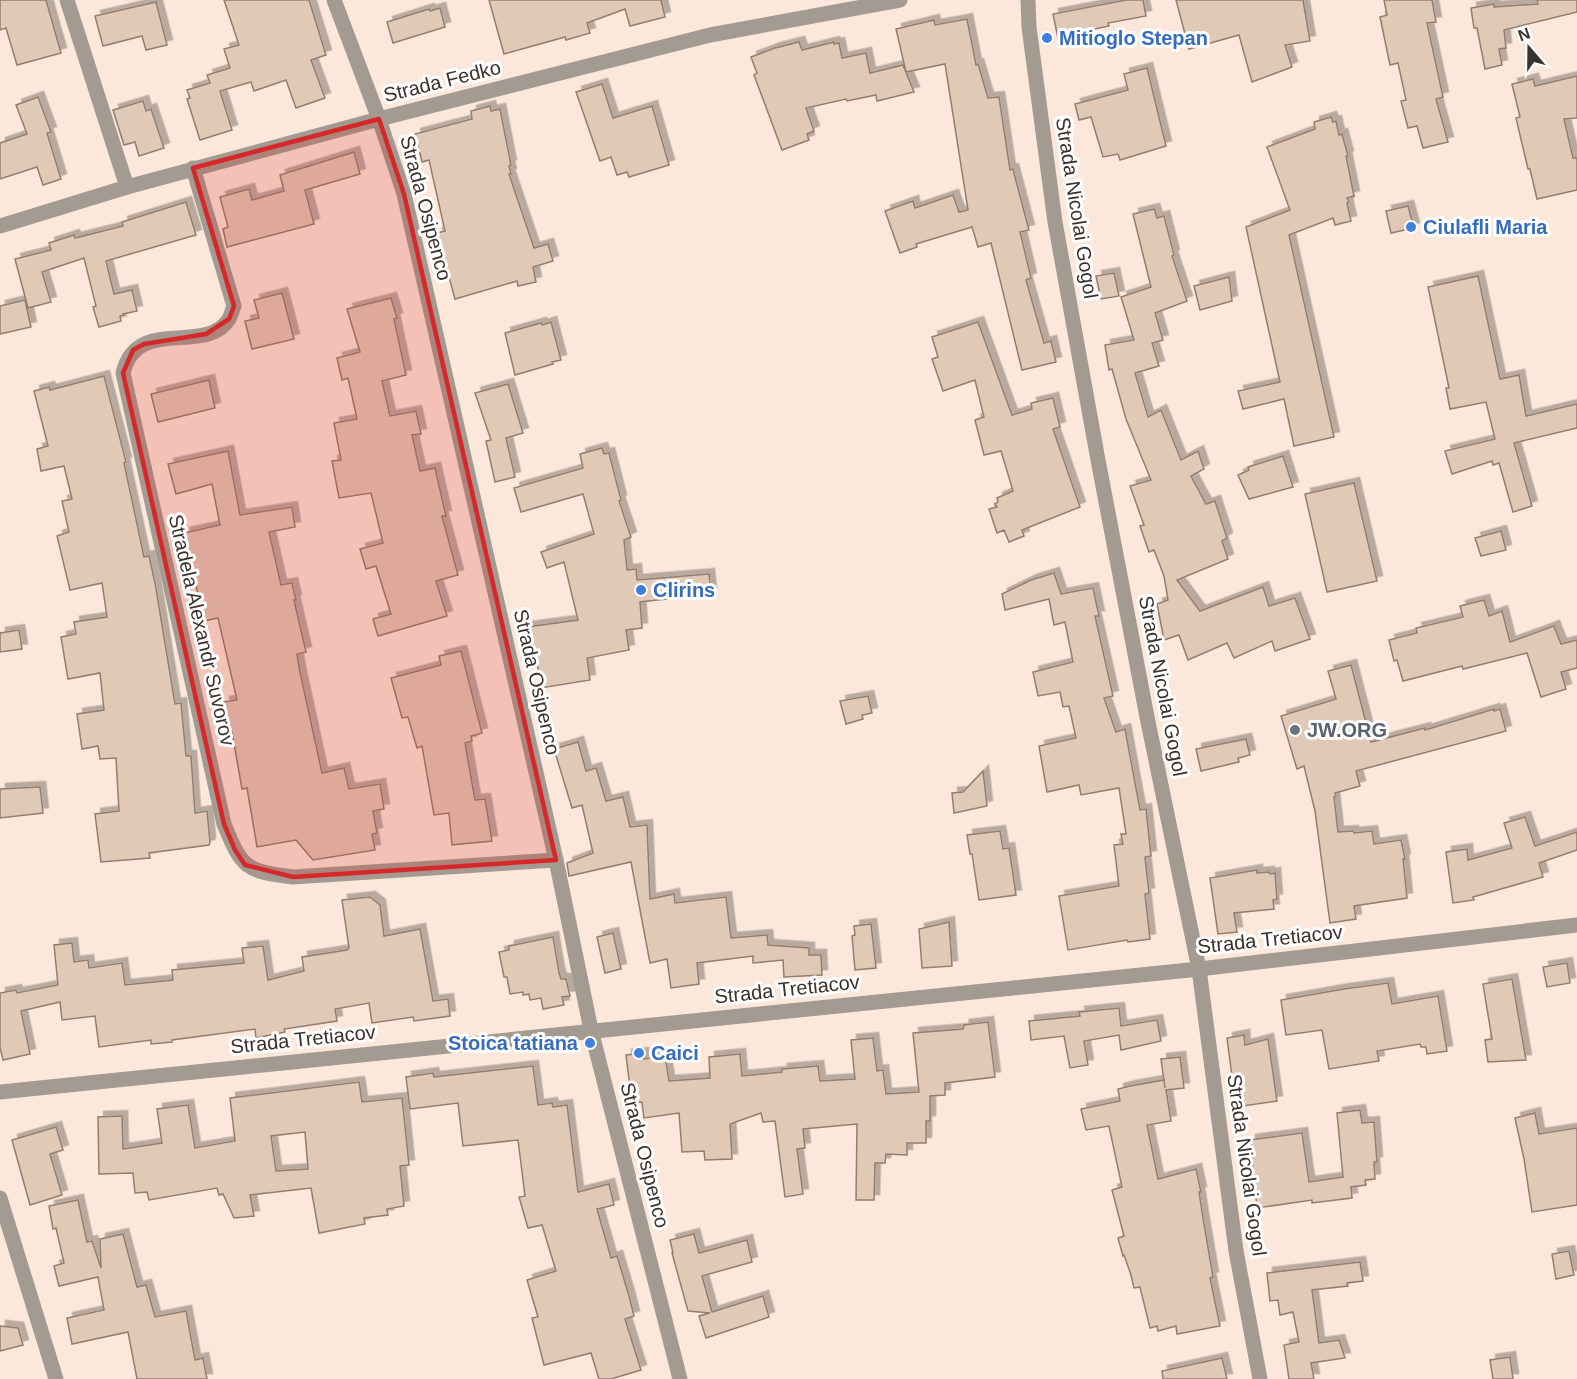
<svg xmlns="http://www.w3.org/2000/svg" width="1577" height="1379" font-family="Helvetica,sans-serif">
<defs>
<filter id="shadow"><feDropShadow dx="5.5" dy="-5.5" stdDeviation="0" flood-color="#0004"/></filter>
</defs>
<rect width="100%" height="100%" fill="#fce8da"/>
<g fill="#e0c9b7" stroke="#937e6e" stroke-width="1.5" fill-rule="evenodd" filter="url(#shadow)">
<polygon points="0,0 46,0 61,53 17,65 6,28 0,30"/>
<polygon points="224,0 309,0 326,55 311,60 325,98 296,108 286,80 254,91 251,82 220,91 232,130 200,140 187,99 190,98 187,90 210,83 207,75 230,68 224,49 239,45"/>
<polygon points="489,0 661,0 665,17 630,26 625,9 587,23 590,33 566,40 565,37 504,54"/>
<polygon points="1126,0 1143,0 1146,16 1108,23 1109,26 1085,31 1086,38 1059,43 1053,14"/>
<polygon points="1176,0 1303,0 1310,41 1285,45 1292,67 1252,82 1239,35 1189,49"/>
<polygon points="1384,0 1432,0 1436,22 1427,23 1443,97 1436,99 1448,142 1423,148 1417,126 1408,128 1401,101 1406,100 1398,63 1390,65 1380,17 1387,15"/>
<polygon points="1537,0 1577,0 1577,12 1504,30 1506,48 1499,49 1502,65 1485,69 1477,28 1474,28 1471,8 1494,4 1494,7 1538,4"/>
<polygon points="156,2 167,45 146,50 142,36 103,46 95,16"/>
<polygon points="440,8 445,27 393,43 387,22 429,9 430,11"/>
<polygon points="967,19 976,65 978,64 988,98 999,97 1010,170 1013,169 1016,181 1029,230 1020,232 1031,278 1026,280 1044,343 1051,341 1056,362 1022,370 991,243 978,247 972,227 916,244 917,247 900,253 885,211 913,201 915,208 953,195 959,212 968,210 945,64 906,72 896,29 934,20 935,25"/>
<polygon points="799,42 802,50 834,42 834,44 839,43 842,58 866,53 870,73 903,65 914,92 877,101 876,95 847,101 846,99 806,108 814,131 807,134 809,140 782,150 754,75 757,73 751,57 775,48"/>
<polygon points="1147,68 1166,146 1120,160 1118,154 1103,157 1091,117 1079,120 1075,104 1128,90 1124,74"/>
<polygon points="1577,76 1577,118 1564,119 1573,158 1577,158 1577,190 1537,199 1530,169 1528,169 1516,118 1520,117 1512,84 1533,79 1535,86"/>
<polygon points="602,84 613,118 652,106 669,165 629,177 627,172 617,175 611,157 600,161 576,92"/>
<polygon points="38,97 51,132 47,133 61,179 43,185 37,167 0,179 0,143 27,134 16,105"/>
<polygon points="143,101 146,111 151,109 164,148 139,156 135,142 124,145 113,110"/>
<polygon points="490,106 491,111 500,109 511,165 509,166 511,174 509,174 534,248 548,244 553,261 533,267 536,282 518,286 517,281 455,299 437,233 445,231 429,160 422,162 415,134 472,119 471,111"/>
<polygon points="1331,117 1333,122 1336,121 1339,135 1342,134 1348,156 1346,156 1354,196 1347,198 1349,202 1347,203 1351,221 1335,225 1333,218 1289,235 1334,437 1294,446 1284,399 1243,409 1238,391 1280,382 1246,227 1290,210 1267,147 1315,129 1314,122"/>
<polygon points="354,152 360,174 305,190 314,224 227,247 223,229 228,227 220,197 249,189 252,200 284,191 280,175"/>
<polygon points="186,202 196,235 106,261 114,294 132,290 137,311 123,314 124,315 120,316 121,321 99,327 93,307 96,306 84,258 42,272 51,302 28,308 15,259 51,250 49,243 74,235 75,238 123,226 122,222"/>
<polygon points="1408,206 1414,228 1391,233 1386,211"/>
<polygon points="1154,209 1157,218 1164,216 1174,255 1172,256 1187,301 1155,313 1163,340 1152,343 1159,366 1135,373 1148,417 1161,410 1181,460 1198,451 1204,469 1191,476 1206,504 1215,501 1227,538 1222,541 1228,559 1177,580 1200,611 1263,587 1269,606 1295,598 1310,639 1275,651 1272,641 1234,658 1227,643 1188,660 1179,635 1164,640 1157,604 1168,600 1164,576 1154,550 1149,552 1140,526 1144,525 1130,486 1151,480 1126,419 1112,369 1109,370 1105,345 1134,340 1121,297 1151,287 1133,214"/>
<polygon points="1114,273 1119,296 1101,299 1096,276"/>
<polygon points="1478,276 1500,379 1519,375 1526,416 1577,404 1577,428 1514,443 1532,506 1513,512 1499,463 1493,465 1492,461 1452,474 1445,451 1495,439 1486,402 1450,409 1446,388 1449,388 1428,287"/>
<polygon points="1229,277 1232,301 1200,310 1194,286"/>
<polygon points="282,293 294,339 252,349 245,321 259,318 254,300"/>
<polygon points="391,298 397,318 394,319 406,375 382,381 390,416 416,411 421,434 412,435 420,471 435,468 446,516 442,516 458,575 436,581 447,616 378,636 373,619 391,614 376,566 366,569 360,549 383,543 371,493 339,498 332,461 341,460 334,423 357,419 348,378 342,380 337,358 360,352 347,309"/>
<polygon points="25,300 31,327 0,334 0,306"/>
<polygon points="551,322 561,360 552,362 553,364 515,375 505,333 541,323 542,325"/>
<polygon points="978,322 1012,415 1032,409 1031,403 1053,398 1060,427 1053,429 1080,507 1022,530 1024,536 1009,542 1004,530 997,533 989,509 997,507 995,504 998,502 997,498 1013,491 1001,451 984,455 975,420 984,417 975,380 943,391 932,359 938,357 932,337"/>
<polygon points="104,376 126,462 124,463 144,557 149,556 155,583 175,704 181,703 186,756 191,756 195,813 207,811 210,842 209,845 149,853 150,858 101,862 95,814 119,811 116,758 100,759 98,746 82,749 77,714 104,710 100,673 68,679 61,637 76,634 74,622 107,617 102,583 70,590 57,536 69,532 62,501 72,499 64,466 41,471 37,449 48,446 34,391 49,387 50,390"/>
<polygon points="209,380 215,408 158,422 151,394"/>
<polygon points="508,384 523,433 506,438 515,477 495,482 486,441 491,440 475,393"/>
<polygon points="602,448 604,454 609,453 621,500 619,501 631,537 624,540 627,570 636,569 637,580 709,574 711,594 640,602 642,628 626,630 629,650 587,658 590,680 541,688 535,650 530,651 527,627 578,620 564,562 547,568 541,552 594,534 583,494 521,512 514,488 583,468 580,454"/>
<polygon points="228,451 240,515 292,507 295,527 269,532 281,585 292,583 296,600 294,600 306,652 297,654 300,672 322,773 344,768 349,789 380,784 384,809 373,811 377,833 372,834 375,850 313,860 296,840 257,847 247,788 242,789 232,732 230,732 224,702 237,700 218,618 204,621 184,533 220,525 212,484 176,494 168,464"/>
<polygon points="1283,456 1293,487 1249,499 1238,475 1249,470 1248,467"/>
<polygon points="1354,483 1377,581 1327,592 1305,494"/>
<polygon points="1501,531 1506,550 1481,556 1475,538"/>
<polygon points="1054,573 1061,594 1093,588 1099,616 1095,616 1113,696 1104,698 1116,732 1125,729 1140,810 1146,809 1151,856 1145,857 1149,893 1145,894 1150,939 1128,942 1127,940 1068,950 1059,896 1119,886 1114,845 1123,844 1121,834 1126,834 1119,788 1081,795 1079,785 1047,792 1039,746 1076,738 1069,706 1063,707 1060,692 1038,696 1033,672 1073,662 1065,622 1054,625 1049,599 1005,610 1002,594 1031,580"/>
<polygon points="1484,600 1489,616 1502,611 1510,642 1554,626 1561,644 1577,640 1577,668 1561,672 1566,689 1541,697 1527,653 1463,669 1462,666 1403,681 1397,660 1394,661 1389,640 1417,633 1416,628 1463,617 1460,606"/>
<polygon points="19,630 22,649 0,652 0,633"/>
<polygon points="461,651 482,733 471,736 472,741 465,743 475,800 485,799 492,841 452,845 449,813 434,815 422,746 417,748 408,717 402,718 391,678 441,665 439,656"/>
<polygon points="1351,665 1371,742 1425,728 1425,730 1494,709 1494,711 1500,709 1506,731 1356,771 1360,786 1335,793 1336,796 1334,797 1338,832 1353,831 1354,833 1372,831 1374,844 1401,840 1405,859 1403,859 1407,898 1354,906 1356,919 1330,923 1315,811 1304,766 1297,769 1281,716 1336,699 1328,671"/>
<polygon points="868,696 872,713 862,715 863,719 846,724 840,701"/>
<polygon points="1246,739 1250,755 1238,758 1239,762 1201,771 1196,749"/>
<polygon points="578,742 586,771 596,768 606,801 623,797 630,827 647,825 650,899 674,894 675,903 726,897 731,938 767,935 768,945 809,948 809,955 821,955 822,975 784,977 783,960 753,963 753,956 697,963 699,984 671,988 667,959 650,963 631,862 569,876 567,863 593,853 582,805 572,808 554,749"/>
<polygon points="983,771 987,806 954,813 952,793 963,792"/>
<polygon points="40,787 43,813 0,818 0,789"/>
<polygon points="1525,817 1535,846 1577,832 1577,850 1539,863 1543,877 1473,897 1474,900 1453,903 1446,852 1467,849 1468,860 1512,848 1504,823"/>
<polygon points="1000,831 1003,849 1009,848 1016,895 979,900 972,854 970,854 967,835"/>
<polygon points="1257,870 1257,873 1269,872 1270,874 1275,873 1277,899 1273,900 1274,909 1234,913 1237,932 1218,934 1210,878"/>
<polygon points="370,897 380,905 384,936 420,929 433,1001 448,999 450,1016 414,1021 413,1017 372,1023 369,1003 335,1009 337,1021 284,1029 285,1032 256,1038 255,1029 172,1040 172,1042 151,1044 151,1040 99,1047 95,1016 62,1020 60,1002 21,1011 30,1054 3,1060 0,1047 0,993 16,990 17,993 58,985 54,945 72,943 74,962 88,960 89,968 122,963 125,985 173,980 172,970 244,963 242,948 263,946 268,980 304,971 302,957 347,950 349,948 342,900"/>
<polygon points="949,922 952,966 922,968 919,929"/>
<polygon points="871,924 876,968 855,970 852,936 855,935 854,926"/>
<polygon points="613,933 621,969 605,973 597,937"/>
<polygon points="553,937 559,973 561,979 566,979 570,996 562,997 564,1005 543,1009 541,998 530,1000 529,994 523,995 523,992 510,994 507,977 504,977 499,952 509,950 509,946"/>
<polygon points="1567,963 1570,983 1547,987 1543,967"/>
<polygon points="1512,979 1526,1060 1488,1062 1485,1040 1492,1039 1483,984"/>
<polygon points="1388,983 1392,1004 1438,996 1447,1051 1427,1054 1426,1047 1421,1047 1420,1044 1377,1051 1379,1061 1329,1069 1322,1030 1286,1035 1281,1000 1344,989"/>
<polygon points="1119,1008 1121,1026 1157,1020 1161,1041 1121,1050 1119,1035 1084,1041 1088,1065 1070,1068 1064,1036 1031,1040 1029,1021 1080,1016 1079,1012"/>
<polygon points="988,1022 995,1077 945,1083 945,1095 930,1096 930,1121 926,1121 926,1143 907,1143 907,1155 886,1154 885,1163 875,1163 874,1200 856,1200 857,1124 803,1129 805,1148 797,1149 803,1194 785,1197 775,1121 763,1122 761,1113 730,1124 732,1159 705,1160 704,1151 682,1152 679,1113 644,1118 642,1102 632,1103 626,1055 643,1053 644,1059 665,1056 669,1081 710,1078 709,1057 740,1054 742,1076 782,1072 782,1069 818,1066 820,1081 855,1079 851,1040 873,1038 877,1071 883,1070 886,1094 919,1092 913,1033 963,1029 964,1025"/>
<polygon points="1244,1035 1245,1045 1268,1039 1277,1101 1236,1107 1227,1038"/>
<polygon points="1180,1057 1184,1088 1166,1090 1171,1121 1147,1125 1158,1179 1196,1169 1201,1192 1199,1192 1203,1218 1213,1277 1210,1278 1220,1326 1177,1334 1176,1326 1158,1331 1157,1326 1150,1328 1140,1287 1134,1288 1131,1275 1124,1255 1123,1256 1118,1238 1124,1236 1112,1190 1122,1187 1109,1126 1086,1130 1081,1109 1120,1101 1118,1089 1130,1086 1164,1080 1165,1088 1161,1059"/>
<polygon points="533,1066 538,1105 552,1103 553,1107 567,1105 578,1192 609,1184 614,1205 597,1209 611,1258 617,1256 629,1296 634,1316 625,1319 641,1370 611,1379 599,1379 591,1353 544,1365 532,1318 538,1317 527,1280 556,1271 542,1225 528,1228 519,1197 525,1196 518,1140 463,1146 458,1103 410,1109 406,1077 433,1073 434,1077"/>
<path d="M359,1082L362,1102L402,1098L409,1165L400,1166L404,1206L387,1209L388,1215L364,1218L365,1224L319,1233L311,1188L250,1195L254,1216L234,1218L223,1194L219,1195L217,1188L149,1200L147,1192L135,1193L133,1173L99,1174L98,1117L122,1116L123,1149L162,1143L157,1109L188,1105L195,1148L235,1141L230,1098ZM305,1132L308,1169L276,1171L271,1136Z"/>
<polygon points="1360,1110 1362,1123 1374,1122 1377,1162 1374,1162 1375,1179 1365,1180 1366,1185 1351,1187 1352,1198 1312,1203 1312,1200 1257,1208 1250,1140 1302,1133 1309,1182 1343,1177 1337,1113"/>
<polygon points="1535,1113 1539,1134 1577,1128 1577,1205 1532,1212 1524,1159 1515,1118"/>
<polygon points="56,1127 63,1150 50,1154 62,1195 30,1205 12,1140"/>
<polygon points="78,1200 87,1242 92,1241 101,1268 100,1239 123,1234 137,1287 146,1285 155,1317 186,1311 195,1360 203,1358 207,1379 137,1379 128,1332 72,1344 67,1318 104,1310 98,1277 59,1286 54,1266 64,1263 56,1228 53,1229 49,1206"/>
<polygon points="694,1234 699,1253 747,1240 752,1262 702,1276 712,1312 763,1296 769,1317 706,1338 699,1316 710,1313 688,1311 672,1253 673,1253 670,1240"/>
<polygon points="1569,1251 1574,1275 1556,1279 1552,1254"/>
<polygon points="1360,1262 1363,1281 1347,1283 1348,1286 1312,1290 1319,1343 1339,1340 1345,1358 1311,1363 1314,1379 1289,1379 1284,1345 1299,1342 1293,1312 1280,1315 1278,1300 1270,1301 1267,1273"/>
<polygon points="0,1326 18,1328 23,1345 0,1351"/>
<polygon points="1510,1357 1513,1379 1493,1379 1490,1360"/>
<polygon points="1222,1358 1227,1379 1163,1379 1162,1371"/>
</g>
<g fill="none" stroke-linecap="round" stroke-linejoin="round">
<g stroke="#a39b92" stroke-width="15">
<polyline points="67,0 127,187"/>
<polyline points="334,0 379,119 404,194 556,860 591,1030 680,1379"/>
<polyline points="1028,0 1029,27 1055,222 1098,460 1147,717 1199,969 1236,1251 1260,1379"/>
<path d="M193,168L234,306C232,310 231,316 229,319C206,356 137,315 123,373L224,824C242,868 245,871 293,877L556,860"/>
<polyline points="0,226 127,187 379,119 710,35 900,0"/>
<polyline points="0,1198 56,1379"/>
</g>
<polyline stroke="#a39b92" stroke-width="15" points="0,1092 1199,969 1577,925"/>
</g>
<path fill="#d62828" fill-opacity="0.2" stroke="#d62828" stroke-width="4.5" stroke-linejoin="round" d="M379,119L404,194L556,860L293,877L245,865L235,850L224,824L123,373L133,350L144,344L206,334L229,319L234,306L193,168Z"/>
<g fill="#3f7fe0" stroke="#fff" stroke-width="2">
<circle cx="1047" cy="38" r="6"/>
<circle cx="1411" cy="227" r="6"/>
<circle cx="641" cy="590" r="6"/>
<circle cx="590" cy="1043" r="6"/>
<circle cx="639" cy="1053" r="6"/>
</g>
<circle fill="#6b7280" stroke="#fff" stroke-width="2" cx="1295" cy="730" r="6"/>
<g text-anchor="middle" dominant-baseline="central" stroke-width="6" stroke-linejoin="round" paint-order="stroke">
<g font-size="20" font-weight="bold" fill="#366cbe" stroke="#fff" text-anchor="start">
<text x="1059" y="38">Mitioglo Stepan</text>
<text x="1423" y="227">Ciulafli Maria</text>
<text x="653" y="590">Clirins</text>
<text x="578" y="1043" text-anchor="end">Stoica tatiana</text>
<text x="651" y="1053">Caici</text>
</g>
<g font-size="20" fill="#3a312a" stroke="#fff">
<text transform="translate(442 81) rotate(-14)">Strada Fedko</text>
<text transform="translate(426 208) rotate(75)">Strada Osipenco</text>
<text transform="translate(1077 208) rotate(81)">Strada Nicolai Gogol</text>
<text transform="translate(202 630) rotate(77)">Stradela Alexandr Suvorov</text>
<text transform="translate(537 682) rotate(77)">Strada Osipenco</text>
<text transform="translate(1163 686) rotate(79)">Strada Nicolai Gogol</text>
<text transform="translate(1270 939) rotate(-6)">Strada Tretiacov</text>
<text transform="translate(787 989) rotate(-6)">Strada Tretiacov</text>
<text transform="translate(303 1039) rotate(-6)">Strada Tretiacov</text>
<text transform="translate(645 1155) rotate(76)">Strada Osipenco</text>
<text transform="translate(1247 1165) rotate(82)">Strada Nicolai Gogol</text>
</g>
<g font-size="20" font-weight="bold" fill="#5b616d" stroke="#fff" text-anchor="start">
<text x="1307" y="730">JW.ORG</text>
</g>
</g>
<g transform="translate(1529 48) rotate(340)" stroke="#ffffff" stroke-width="4.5" paint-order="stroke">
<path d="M0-4.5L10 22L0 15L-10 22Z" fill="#3a312a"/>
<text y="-9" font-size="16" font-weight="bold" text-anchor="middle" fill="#3a312a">N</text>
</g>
</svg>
